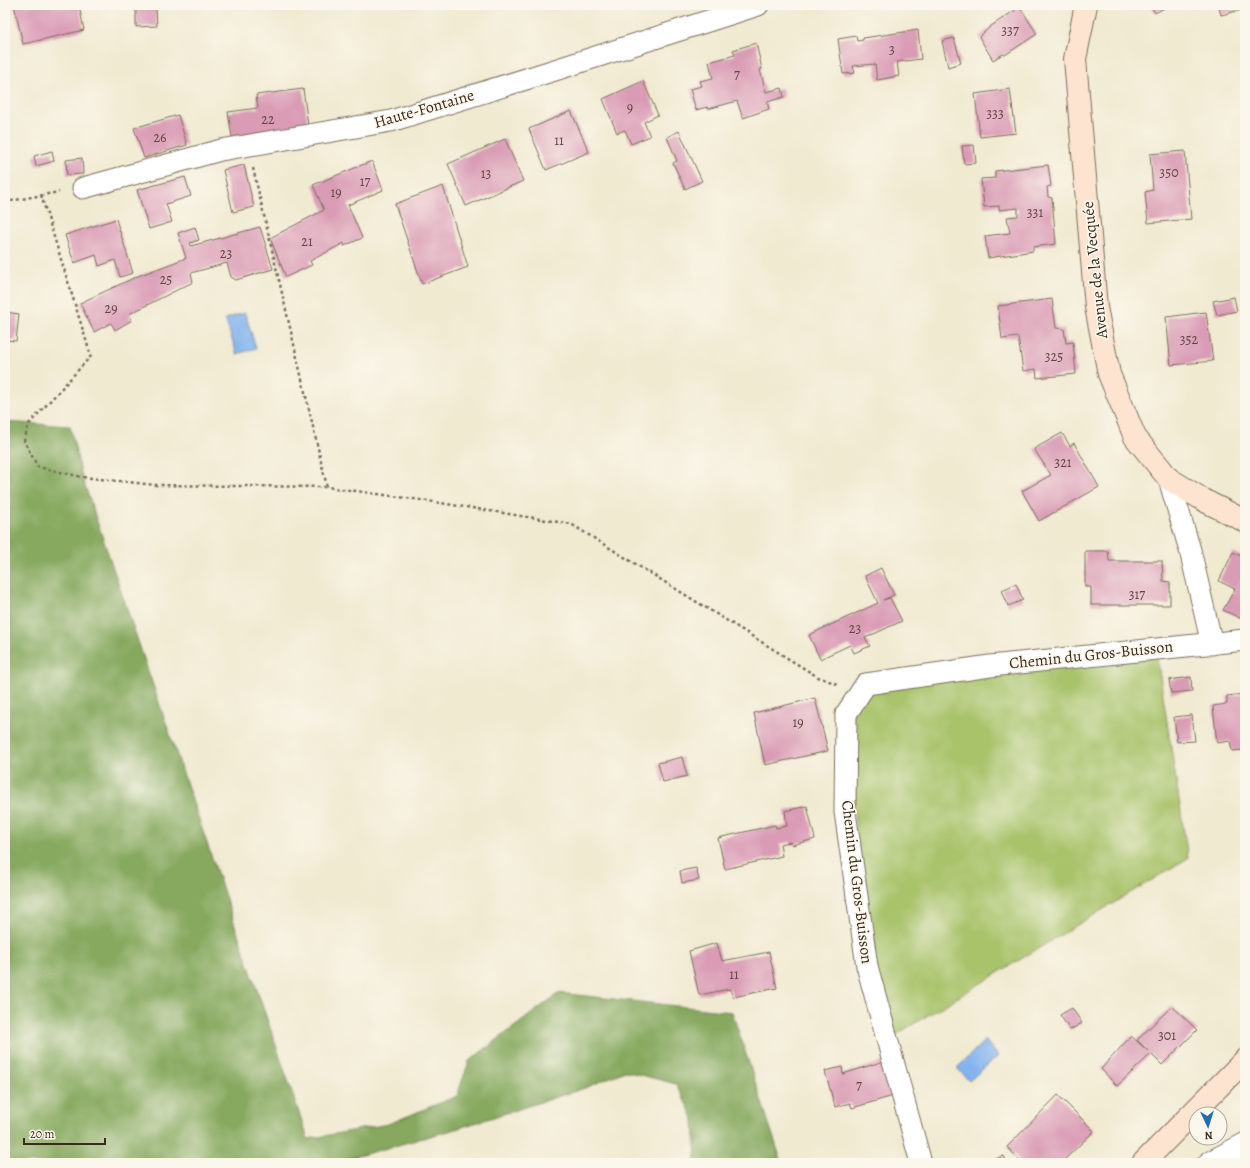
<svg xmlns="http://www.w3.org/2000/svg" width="1250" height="1168" font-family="Alegreya,serif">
<rect width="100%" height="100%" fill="#fbf7ec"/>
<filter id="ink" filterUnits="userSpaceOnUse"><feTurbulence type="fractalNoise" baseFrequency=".025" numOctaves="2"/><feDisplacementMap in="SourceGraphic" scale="8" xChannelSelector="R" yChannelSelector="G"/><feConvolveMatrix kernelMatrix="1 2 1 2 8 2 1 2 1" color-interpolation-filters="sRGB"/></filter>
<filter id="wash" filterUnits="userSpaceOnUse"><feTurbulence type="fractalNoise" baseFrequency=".012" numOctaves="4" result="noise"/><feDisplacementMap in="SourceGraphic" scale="16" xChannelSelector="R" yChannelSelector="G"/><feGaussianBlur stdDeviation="0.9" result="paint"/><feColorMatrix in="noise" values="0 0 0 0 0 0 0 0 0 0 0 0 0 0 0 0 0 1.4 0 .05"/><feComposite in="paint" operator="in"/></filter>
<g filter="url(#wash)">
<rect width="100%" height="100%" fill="#f0ead1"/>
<polygon fill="#a8c36a" stroke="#727644" points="1157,657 1188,858 887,1040 867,966 846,714 866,684"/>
<polygon fill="#86a95e" stroke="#606a3e" points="5,422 70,426 82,477 308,1139 388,1124 457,1096 469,1061 559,993 732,1012 782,1163 696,1163 694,1119 676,1084 625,1071 585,1088 456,1129 333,1163 5,1163"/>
<g fill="#82b3ee" stroke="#5e6e86">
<polygon points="245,313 256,348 237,354 225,319"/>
<polygon points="985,1040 998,1056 969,1081 957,1068"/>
</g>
<g id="blocks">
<g fill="#da9cb5">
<polygon points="14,5 79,5 84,30 23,44"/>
<polygon points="1150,5 1170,5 1155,13"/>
<polygon points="1218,5 1245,5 1245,9 1221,15"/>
<polygon points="1020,7 1037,34 1005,55 1003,54 993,60 979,37 991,26"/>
<polygon points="156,9 157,26 136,27 136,10"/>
<polygon points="918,30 921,59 897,62 899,76 877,80 875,64 853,66 855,73 843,74 838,39 856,36 857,41 863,40 863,38"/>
<polygon points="954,38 961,63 948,67 942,41"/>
<polygon points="756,43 762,69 760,70 766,92 782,88 784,97 767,102 769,109 743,118 737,101 708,109 707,107 696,110 690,89 702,86 700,81 713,78 709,62 735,55 733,50"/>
<polygon points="643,81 658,115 644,122 650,136 631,144 625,130 617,133 603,99"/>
<polygon points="303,89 308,125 232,137 228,112 258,108 256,95"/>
<polygon points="1010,89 1016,133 980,137 975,94"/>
<polygon points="571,111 589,152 546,170 529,129"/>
<polygon points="178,115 187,145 144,158 134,128"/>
<polygon points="679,131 702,181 685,189 673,163 677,161 667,137"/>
<polygon points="505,139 523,181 466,206 448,164"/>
<polygon points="974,145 976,163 964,164 962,146"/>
<polygon points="52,151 54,161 36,166 34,156"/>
<polygon points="1185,151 1191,219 1148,223 1145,192 1153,190 1150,154"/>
<polygon points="82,158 83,174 67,175 66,160"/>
<polygon points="372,161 383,190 348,205 362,238 344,246 344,243 310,261 312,265 286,277 270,238 324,210 313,185"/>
<polygon points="244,165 254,207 233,212 223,170"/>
<polygon points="1048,165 1051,186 1047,187 1048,197 1052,198 1056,244 1033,247 1033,251 988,258 985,236 1010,233 1007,217 1018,216 1018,208 999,210 999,206 984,207 981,179 995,178 995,171"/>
<polygon points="185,177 191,196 166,204 172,222 149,229 137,190"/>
<polygon points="443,186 468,267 422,284 395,204"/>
<polygon points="116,219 133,273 120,277 115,260 99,266 96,255 74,263 65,235"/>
<polygon points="195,227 199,240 190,243 191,246 260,227 273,269 236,280 231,277 227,263 191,273 193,282 129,314 132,320 115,330 111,323 94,332 80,303 138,276 186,258 178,233"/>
<polygon points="1234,297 1237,311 1217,315 1213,301"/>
<polygon points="1052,299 1056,328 1064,329 1066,343 1073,342 1076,374 1037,378 1036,369 1023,371 1018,337 1002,339 998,306"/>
<polygon points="5,312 19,314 16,341 5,340"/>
<polygon points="1206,312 1213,361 1171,365 1166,317"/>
<polygon points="1062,433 1070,446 1074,443 1099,487 1039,521 1022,491 1051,475 1034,449"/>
<polygon points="1085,551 1108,551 1109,561 1162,561 1163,581 1170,582 1170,605 1091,605 1091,587 1085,587"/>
<polygon points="1233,552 1245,558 1245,618 1244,620 1223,610 1235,589 1219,581"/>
<polygon points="881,568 894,595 883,600 890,598 902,621 865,638 870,646 854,653 850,645 820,659 809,635 878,603 865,576"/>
<polygon points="1016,584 1023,600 1008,606 1002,590"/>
<polygon points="1191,677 1192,691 1171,693 1169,680"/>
<polygon points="1245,694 1245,750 1232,751 1230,741 1217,743 1213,706 1227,704 1227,696"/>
<polygon points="815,698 828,751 765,765 754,713"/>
<polygon points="1192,715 1195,741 1177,742 1174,717"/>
<polygon points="682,757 687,776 663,782 658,763"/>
<polygon points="807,806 815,839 792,845 790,842 780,844 782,856 725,869 718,838 775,825 776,828 787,826 785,811"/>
<polygon points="696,868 699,880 682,883 680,871"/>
<polygon points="717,943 722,961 769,952 777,988 733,997 730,989 699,995 689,951"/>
<polygon points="1172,1006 1197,1030 1162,1065 1151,1054 1117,1086 1101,1069 1131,1036 1148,1051 1137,1040"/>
<polygon points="1072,1008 1082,1023 1070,1030 1060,1015"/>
<polygon points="884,1061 893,1096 852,1108 850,1103 835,1107 825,1071 842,1067 843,1074"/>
<polygon points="1058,1095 1094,1131 1061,1163 1022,1163 1007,1147"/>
<polygon points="1004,1156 1007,1163 984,1163"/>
</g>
</g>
</g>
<g filter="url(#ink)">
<use href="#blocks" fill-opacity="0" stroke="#7a6d5d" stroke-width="1"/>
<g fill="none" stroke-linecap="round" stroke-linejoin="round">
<defs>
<g id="minor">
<polyline points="83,188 221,150 391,121 558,69 758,5"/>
<polyline points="1169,479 1190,550 1212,644"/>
<polyline points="921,1163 867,966 845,812 846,714 866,684 990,666 1245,640"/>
</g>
<polyline id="tertiary" points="1209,1163 1245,1144"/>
<g id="secondary">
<polyline points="1086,5 1075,59 1096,307 1109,374 1135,437 1169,479 1207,502 1245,521"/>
<polyline points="1143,1163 1245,1060"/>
</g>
</defs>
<use href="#minor" stroke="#7a6d5d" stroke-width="23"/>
<use href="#tertiary" stroke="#7a6d5d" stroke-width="24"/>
<use href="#secondary" stroke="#7a6d5d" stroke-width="24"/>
<g stroke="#7a6d5d" stroke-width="2.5" stroke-dasharray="3 3" stroke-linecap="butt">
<polyline points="253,168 327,487 428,501 571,524 818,677 837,684"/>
<polyline points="41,195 91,356 29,424 24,441 38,467 82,477 155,485 327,487"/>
<polyline points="5,202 59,192"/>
</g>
<use href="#minor" stroke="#fff" stroke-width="21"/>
<use href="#tertiary" stroke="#fff" stroke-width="22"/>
<use href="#secondary" stroke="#fde4d1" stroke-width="22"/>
</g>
</g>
<g text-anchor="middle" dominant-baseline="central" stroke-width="3.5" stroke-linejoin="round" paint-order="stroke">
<g font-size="14" fill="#634644">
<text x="1010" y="30">337</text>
<text x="892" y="49">3</text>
<text x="737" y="74">7</text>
<text x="630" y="107">9</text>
<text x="995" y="113">333</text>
<text x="268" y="119">22</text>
<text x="160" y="137">26</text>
<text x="559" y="140">11</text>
<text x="1169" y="172">350</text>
<text x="486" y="173">13</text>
<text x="365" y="181">17</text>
<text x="336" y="192">19</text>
<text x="1035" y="212">331</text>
<text x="307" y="241">21</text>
<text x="226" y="253">23</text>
<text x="166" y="279">25</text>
<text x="111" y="308">29</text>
<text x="1189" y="339">352</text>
<text x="1054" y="356">325</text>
<text x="1063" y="462">321</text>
<text x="1137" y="594">317</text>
<text x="855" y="628">23</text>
<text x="798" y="722">19</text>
<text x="734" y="974">11</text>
<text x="1167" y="1035">301</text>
<text x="859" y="1085">7</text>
</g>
<g font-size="16" fill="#3b2a1e" stroke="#fbf7ec">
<text transform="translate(424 109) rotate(-16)">Haute-Fontaine</text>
<text transform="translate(1095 270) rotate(-96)">Avenue de la Vecquée</text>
<text transform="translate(1091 655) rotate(-6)">Chemin du Gros-Buisson</text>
<text transform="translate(857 882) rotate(83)">Chemin du Gros-Buisson</text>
</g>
</g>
<rect width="1250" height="1168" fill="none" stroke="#fbf7ec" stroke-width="20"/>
<g transform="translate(1208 1126) rotate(176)"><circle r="19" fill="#fbf7ec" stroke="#aea59a"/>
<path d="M0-3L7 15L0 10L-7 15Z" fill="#1f6fb2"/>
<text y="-6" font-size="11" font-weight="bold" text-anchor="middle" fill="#3b2a1e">N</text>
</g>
<path d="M24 1138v6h81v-6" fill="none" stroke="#3b2a1e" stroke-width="2"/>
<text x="30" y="1138" font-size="12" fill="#3b2a1e" stroke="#fbf7ec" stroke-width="3" paint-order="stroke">20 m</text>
</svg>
